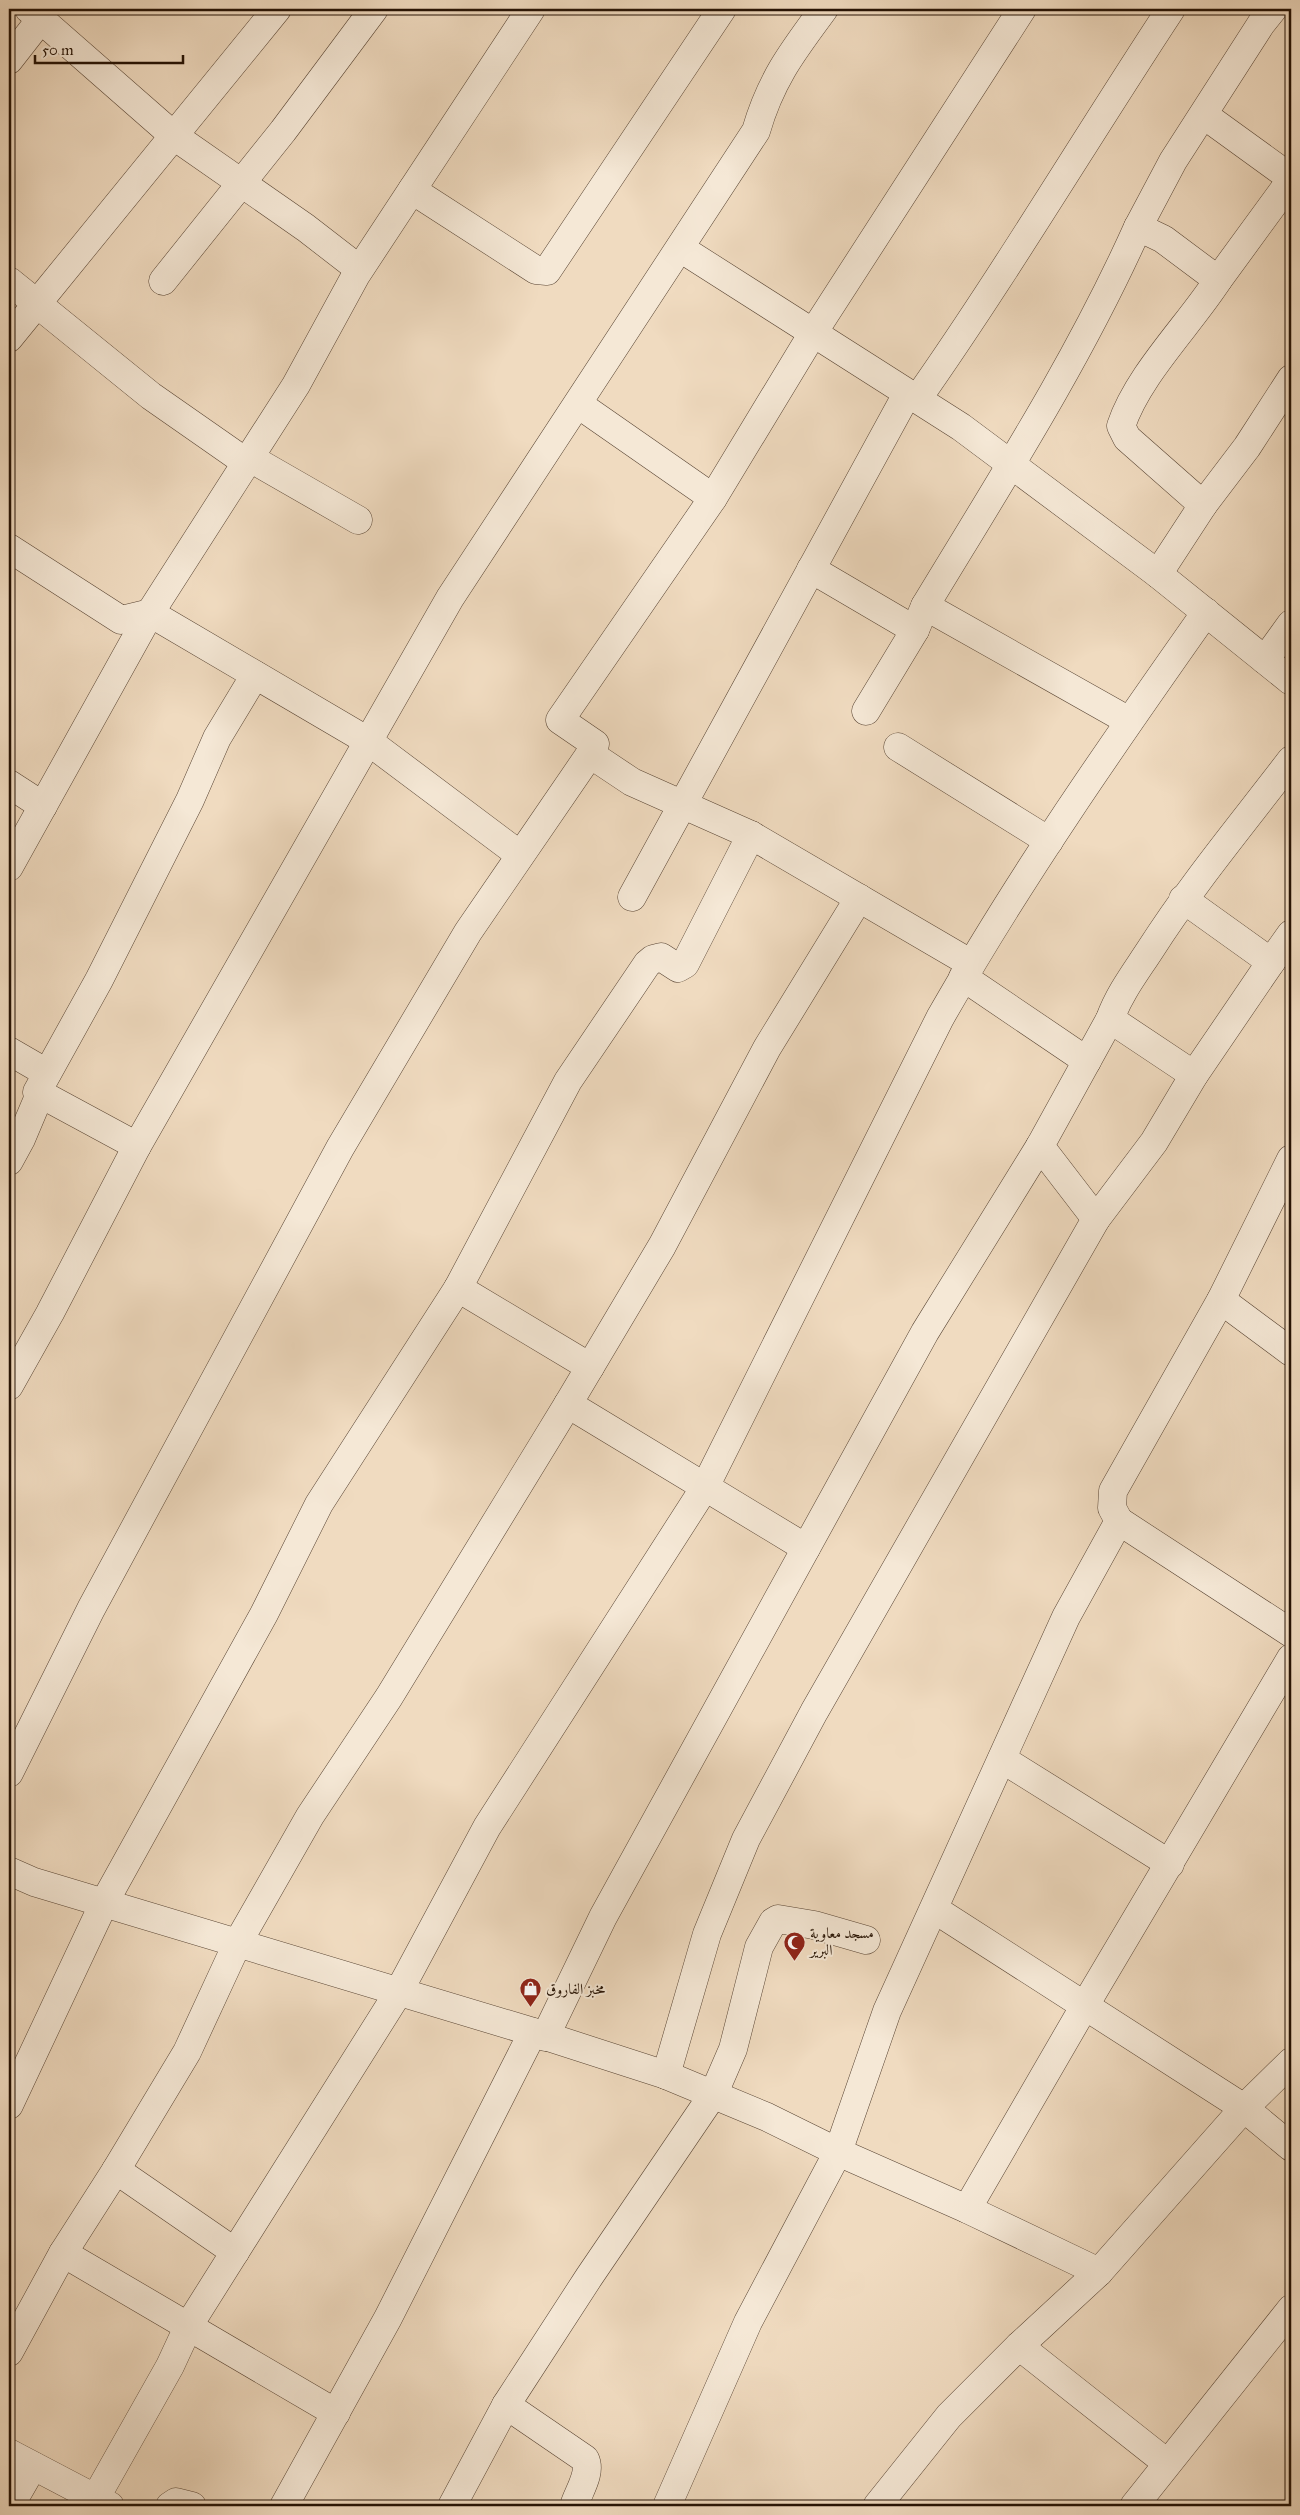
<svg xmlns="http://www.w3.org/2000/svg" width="1300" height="2515" font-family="'IM FELL Great Primer',Amiri,serif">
<rect width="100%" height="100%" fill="#f0dbc0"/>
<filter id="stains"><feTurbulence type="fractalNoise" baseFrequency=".004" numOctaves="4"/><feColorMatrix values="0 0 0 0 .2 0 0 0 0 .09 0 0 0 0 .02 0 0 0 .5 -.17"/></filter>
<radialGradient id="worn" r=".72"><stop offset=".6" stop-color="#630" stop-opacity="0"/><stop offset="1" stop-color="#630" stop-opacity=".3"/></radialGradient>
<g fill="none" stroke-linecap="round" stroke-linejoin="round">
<defs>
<g id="minor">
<polyline points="29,9 174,136 306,228 359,269"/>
<polyline points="9,60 41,19"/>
<polyline points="1204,115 1291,178"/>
<polyline points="412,190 536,270 547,271 722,9"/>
<polyline points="1138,227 1173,161 1261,24 1273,9"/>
<polyline points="680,248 961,427 1158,574 1291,681"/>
<polyline points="1218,280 1291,180"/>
<polyline points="9,281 151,396 247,463"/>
<polyline points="163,281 283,131 374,9"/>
<polyline points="9,338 277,9"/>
<path d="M918,398C1007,271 1086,138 1171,9"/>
<polyline points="578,404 713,498"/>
<polyline points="250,458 358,520"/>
<polyline points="9,548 121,620 150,613 368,741 520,855"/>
<polyline points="811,569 915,630"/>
<polyline points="1158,574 1203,505"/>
<polyline points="925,606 1129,721"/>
<polyline points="1265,660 1291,624"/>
<path d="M866,711L915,630L925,606C1000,482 1079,359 1138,227L1163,239L1218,280C1189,325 1138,375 1121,426L1127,438L1203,505L1247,447L1291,379"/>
<polyline points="898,747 1049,841"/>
<polyline points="9,784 43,806"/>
<polyline points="9,867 150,613 296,385 356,275 531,9"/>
<polyline points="632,897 907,394"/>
<polyline points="1271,962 1291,934"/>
<polyline points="970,963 751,835 632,782 590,754 595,744 560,720 713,498 813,333 1022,9"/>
<polyline points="963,977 1087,1061"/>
<polyline points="1110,1019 1194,1075"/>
<polyline points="9,1051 47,1073"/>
<polyline points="137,1146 37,1092 99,980 190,800 217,738 255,675"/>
<polyline points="9,1161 21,1139 40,1094"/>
<polyline points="1096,1219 1154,1142 1194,1075 1271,962 1183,899"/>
<polyline points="458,1288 590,1367"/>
<polyline points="1221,1300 1291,1352"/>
<path d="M9,1386L50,1313L137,1146L450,598L756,131C771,79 793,51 824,9"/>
<polyline points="568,1404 806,1548"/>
<polyline points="1119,1521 1291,1633"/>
<polyline points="1002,1759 1170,1864"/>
<polyline points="9,1773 91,1609 340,1148 468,932 590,754"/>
<polyline points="9,1871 34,1882 533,2032 666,2075 767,2117 838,2152 967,2209 1099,2272"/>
<polyline points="934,1909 1244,2108 1291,2147"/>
<polyline points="545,2037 603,1917 925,1332 1040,1146"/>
<path d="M666,2075L707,1934L746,1839L814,1712L1096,1219L1040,1146L1110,1019C1119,994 1135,973 1150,950C1192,884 1243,823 1291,760"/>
<polyline points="9,2105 104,1903 264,1614 319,1504 458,1288 568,1081 647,964 653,959 661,957 678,968 685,964 751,835"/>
<polyline points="116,2170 235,2252"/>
<polyline points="967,2209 1084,2007 1291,1658"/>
<polyline points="63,2253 336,2413"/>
<polyline points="1019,2346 1167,2463"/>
<polyline points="9,2352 63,2253 116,2170 187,2052 237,1944 310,1816 389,1697 568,1404 662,1246 767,1048 859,898"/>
<path d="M506,2405L585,2459C592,2473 578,2492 574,2506"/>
<polyline points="9,2453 110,2506"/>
<path d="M95,2499L170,2366L189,2325L398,1993L487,1827L705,1487L940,1018C1020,877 1113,744 1206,612"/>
<polyline points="10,2506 33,2466"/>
<polyline points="170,2506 176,2502 192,2506"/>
<polyline points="284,2506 388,2318 533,2032"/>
<polyline points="452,2506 506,2405 589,2277 714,2093 733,2049 759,1947 773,1922 778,1919 814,1925 866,1940"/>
<polyline points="667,2506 748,2322 838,2152 887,2011 1066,1617 1119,1521 1112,1508 1113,1491 1221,1300 1291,1159"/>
<polyline points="877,2506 949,2416 1019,2346 1099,2272 1244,2108 1291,2062"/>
<polyline points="1134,2506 1291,2309"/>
</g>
</defs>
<use href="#minor" stroke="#584433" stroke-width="29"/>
<use href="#minor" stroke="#f5e8d6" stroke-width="28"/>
</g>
<defs>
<symbol id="mosque-pin" viewBox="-11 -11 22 30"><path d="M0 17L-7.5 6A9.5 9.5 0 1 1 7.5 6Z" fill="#8f2418" stroke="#f5e8d6"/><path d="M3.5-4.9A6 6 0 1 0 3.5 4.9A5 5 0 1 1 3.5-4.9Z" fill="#fff"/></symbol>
<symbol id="shop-pin" viewBox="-11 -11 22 30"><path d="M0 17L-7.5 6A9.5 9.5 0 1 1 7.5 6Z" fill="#8f2418" stroke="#f5e8d6"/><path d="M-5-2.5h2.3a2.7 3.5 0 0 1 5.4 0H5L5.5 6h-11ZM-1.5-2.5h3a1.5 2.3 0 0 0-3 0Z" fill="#fff"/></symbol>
</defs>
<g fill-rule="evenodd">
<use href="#mosque-pin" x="782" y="1930" width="25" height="34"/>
<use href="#shop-pin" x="518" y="1976" width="25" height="34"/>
</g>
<g text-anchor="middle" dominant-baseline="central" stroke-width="4" stroke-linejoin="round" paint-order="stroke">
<g font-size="15" fill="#251204" stroke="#f5e8d6" text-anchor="start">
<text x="810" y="1933">مسجد معاوية<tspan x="810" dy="17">البرير</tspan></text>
<text x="546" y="1989">مخبز الفاروق</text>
</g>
</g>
<rect width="1300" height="2515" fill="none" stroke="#f0dbc0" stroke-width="30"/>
<rect x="10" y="10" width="1280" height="2495" fill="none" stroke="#251204" stroke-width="2.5"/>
<rect x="15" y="15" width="1270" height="2485" fill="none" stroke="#251204"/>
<path d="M35 55v8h148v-8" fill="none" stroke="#251204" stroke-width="2.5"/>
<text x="42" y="55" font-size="15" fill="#251204" stroke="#f5e8d6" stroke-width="4" paint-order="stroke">50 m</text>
<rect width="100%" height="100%" filter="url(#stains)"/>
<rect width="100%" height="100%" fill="url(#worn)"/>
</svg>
